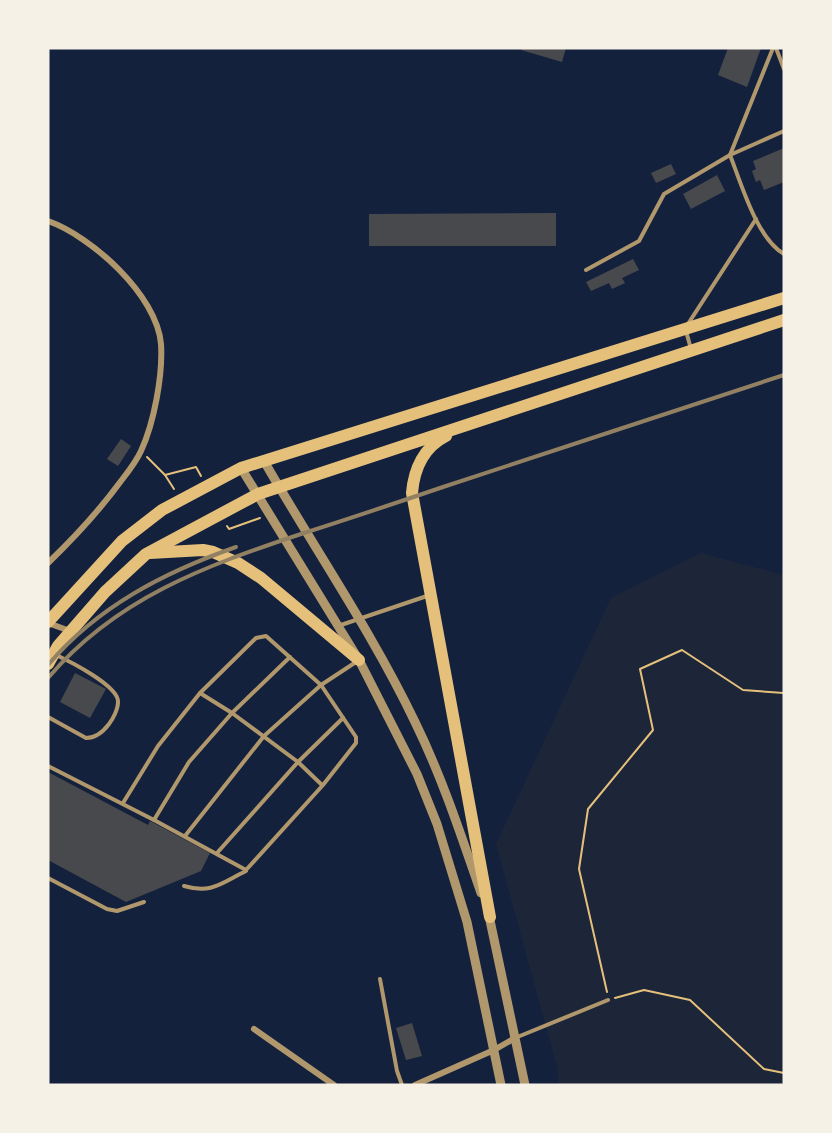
<svg xmlns="http://www.w3.org/2000/svg" width="832" height="1133" font-family="'PT Serif',serif">
<rect width="100%" height="100%" fill="#14213d"/>
<polygon fill="#1d2539" points="701,553 784,575 784,1085 559,1085 557,1067 496,844 611,598"/>
<g fill="#48494c">
<polygon points="522,48 566,48 562,62 521,50"/>
<polygon points="728,48 761,48 747,87 718,75"/>
<polygon points="784,148 784,182 764,190 760,180 756,182 752,171 756,169 753,161"/>
<polygon points="671,164 676,174 656,183 651,173"/>
<polygon points="717,175 725,191 691,209 683,194"/>
<polygon points="556,213 556,246 369,246 369,214"/>
<polygon points="633,259 639,270 622,278 625,283 612,289 609,283 591,291 586,282"/>
<polygon points="121,439 131,446 118,466 107,459"/>
<polygon points="75,673 106,689 90,718 60,702"/>
<polygon points="48,772 148,825 150,821 210,853 201,871 126,902 48,860"/>
<polygon points="412,1023 422,1056 406,1060 396,1028"/>
</g>
<g fill="none" stroke-linecap="round" stroke-linejoin="round">
<g stroke="#e5c07b" stroke-width="2">
<polyline points="147,457 165,475 174,489"/>
<polyline points="165,475 196,467 201,476"/>
<polyline points="227,526 229,529 260,518"/>
<polyline points="607,992 579,869 588,809 653,730 640,669 682,650 743,690 784,693"/>
<polyline points="615,998 644,990 690,1000 764,1069 784,1073"/>
</g>
<g stroke="#b1986c" stroke-width="4">
<polyline points="776,48 784,69"/>
<polyline points="730,155 773,48"/>
<polyline points="730,155 784,131"/>
<path d="M586,270L639,241L664,194L730,155C741,183 757,239 784,254"/>
<polyline points="688,324 756,219"/>
<polyline points="686,331 691,349"/>
<polyline points="338,626 427,596"/>
<path d="M48,717L86,738C96,738 103,732 109,724C113,719 118,709 118,702C119,686 69,661 56,655"/>
<polyline points="48,766 154,820 189,762 232,713 290,657"/>
<polyline points="123,803 158,746 200,693 232,713 298,762 343,718"/>
<polyline points="154,820 246,870 323,785 356,743 356,737 321,685 356,662"/>
<polyline points="185,836 264,736 321,685 266,636 256,638 200,693"/>
<polyline points="217,853 298,762 322,785"/>
<polyline points="48,878 107,909 117,911 144,902"/>
<path d="M184,886C212,894 221,883 246,871"/>
<polyline points="380,979 397,1071 402,1085"/>
<polyline points="515,1038 608,1000"/>
</g>
<g stroke="#b1986c" stroke-width="6">
<path d="M48,221C91,236 157,295 161,344C163,375 154,423 141,451C136,462 128,472 121,481C99,511 75,537 48,563"/>
<polyline points="48,623 70,631"/>
<polyline points="254,1029 334,1085"/>
<polyline points="415,1085 494,1050 515,1038"/>
</g>
<g stroke="#b1986c" stroke-width="9">
<path d="M264,461C314,548 372,632 415,722C442,777 461,835 481,893"/>
<polyline points="241,468 359,660 417,774 437,824 467,922 501,1085"/>
<polyline points="488,911 525,1085"/>
</g>
<g stroke="#e5c07b" stroke-width="12">
<path d="M446,436C424,447 414,469 412,493L490,917"/>
<polyline points="150,553 203,550 213,552 238,563 261,578 359,660"/>
<polyline points="48,622 122,541 162,510 241,468 784,298"/>
<polyline points="48,664 58,646 105,592 146,554 258,494 784,320"/>
</g>
<g stroke="#918062" stroke-width="4">
<path d="M48,665C98,606 165,572 236,547"/>
<path d="M48,678C116,598 205,566 301,534C348,519 396,503 443,487C557,450 670,412 784,375"/>
</g>
</g>
<rect width="832" height="1133" fill="none" stroke="#f6f1e7" stroke-width="99"/>
</svg>
